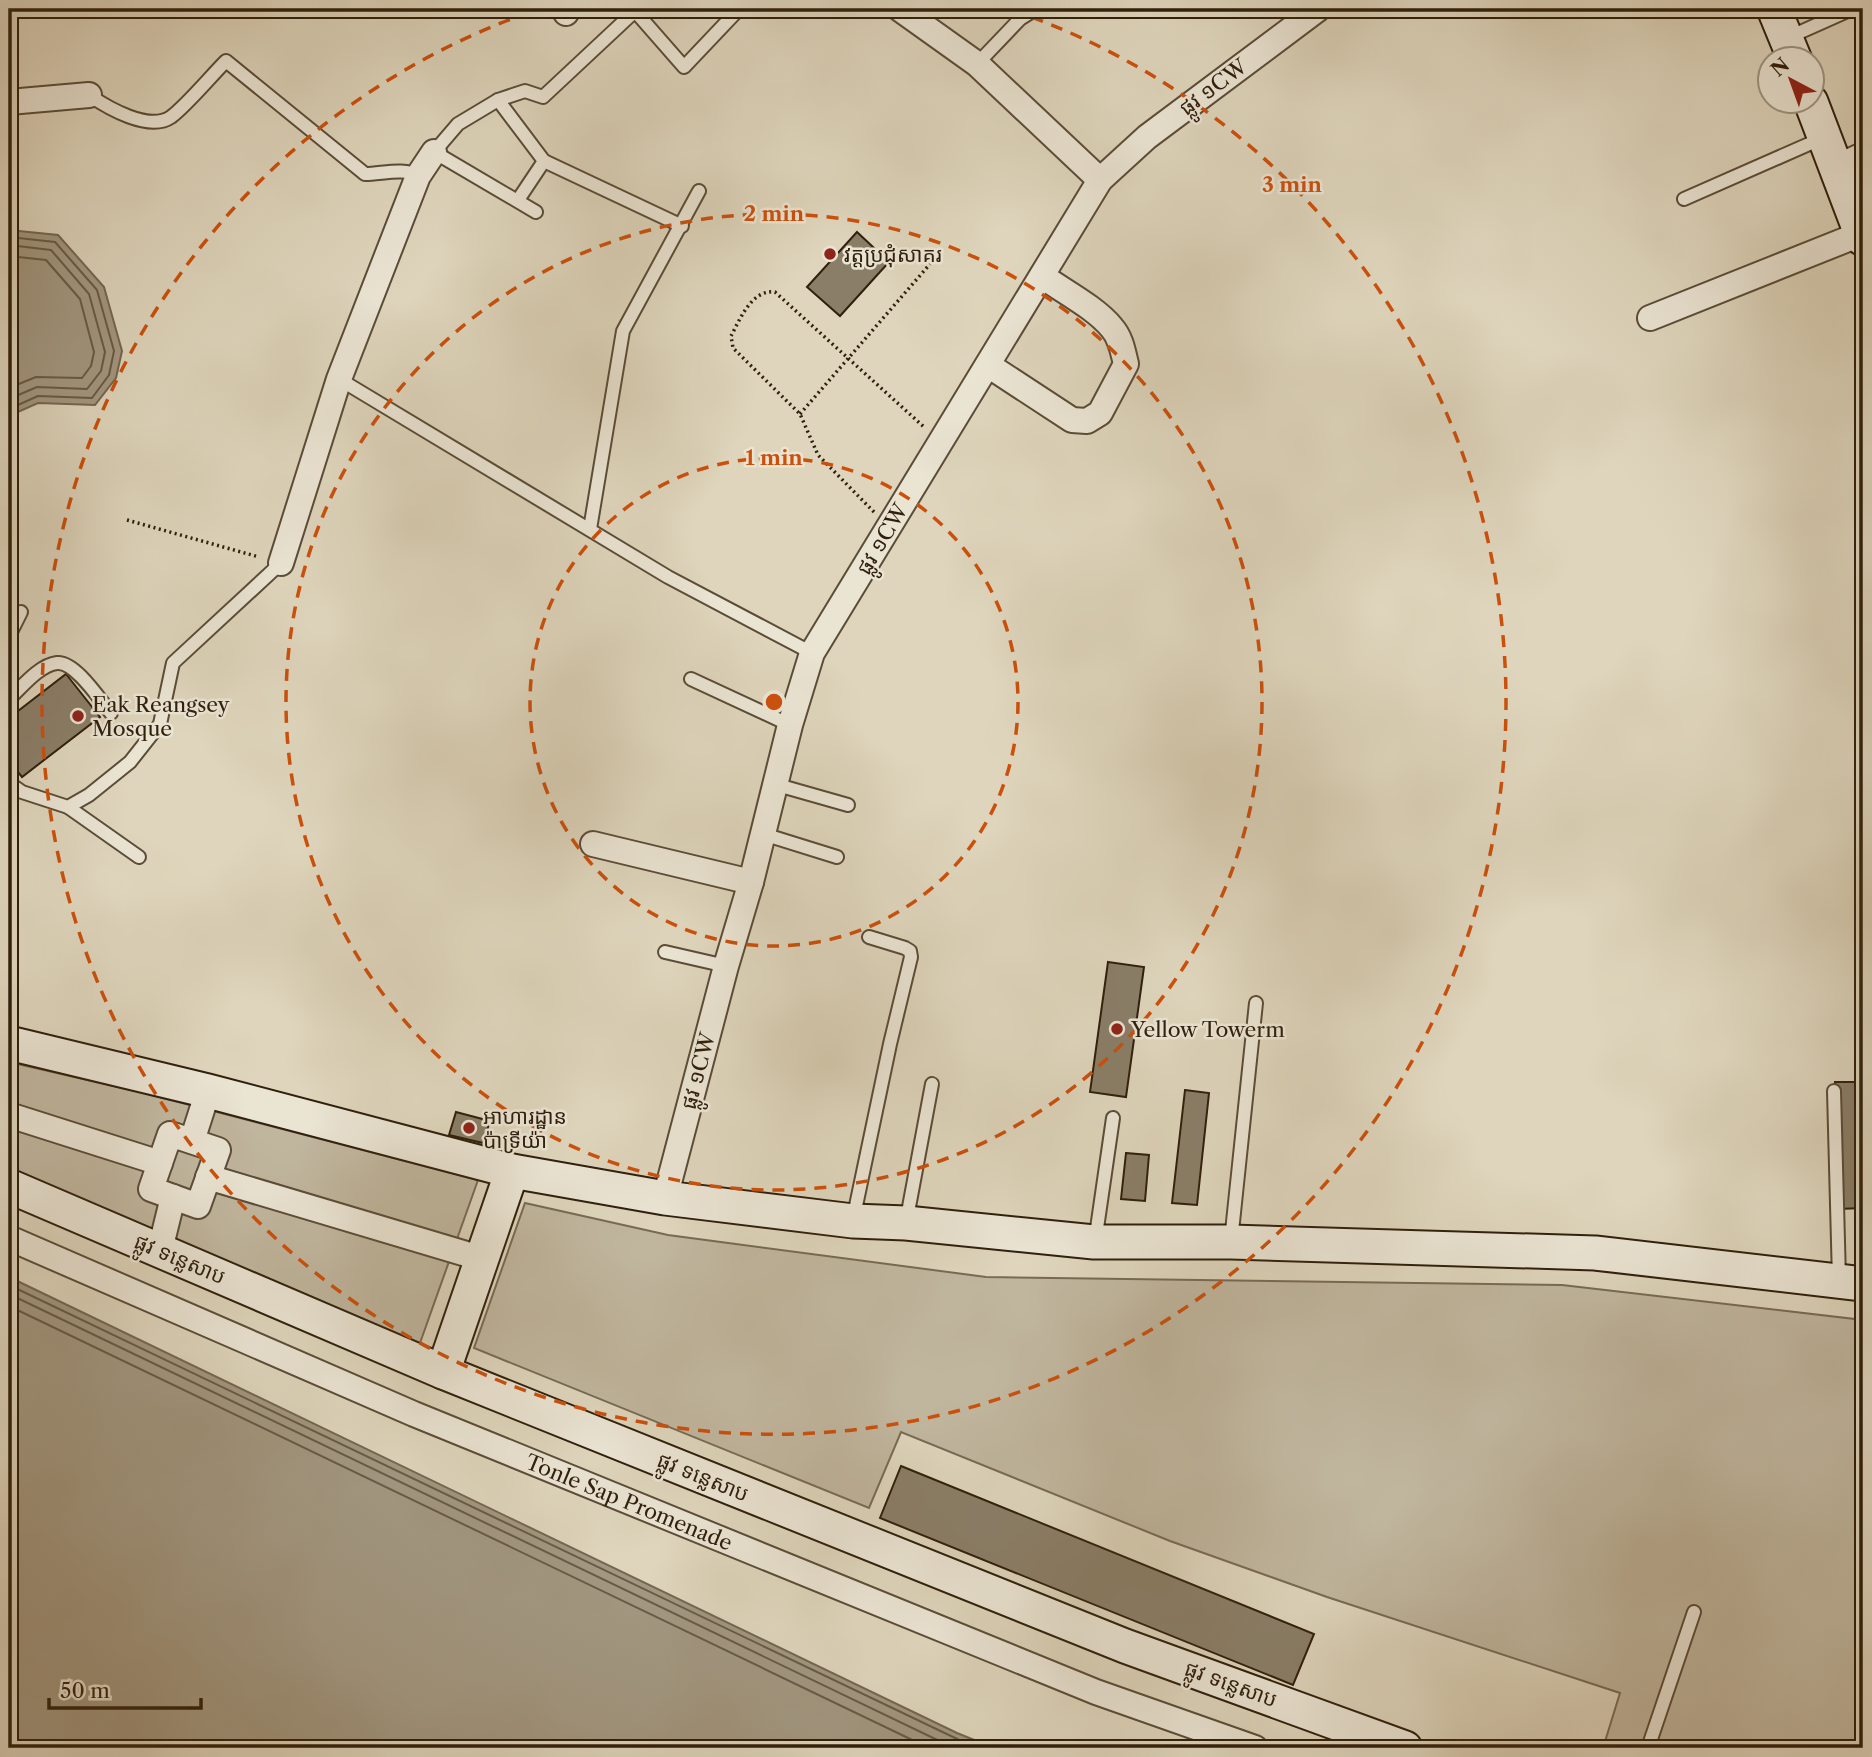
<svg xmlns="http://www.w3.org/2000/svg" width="1872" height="1757" font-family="'Libre Caslon Text','Noto Sans Khmer',serif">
<rect width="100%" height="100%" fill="#ded5bc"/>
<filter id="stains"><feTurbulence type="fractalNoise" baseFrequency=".00286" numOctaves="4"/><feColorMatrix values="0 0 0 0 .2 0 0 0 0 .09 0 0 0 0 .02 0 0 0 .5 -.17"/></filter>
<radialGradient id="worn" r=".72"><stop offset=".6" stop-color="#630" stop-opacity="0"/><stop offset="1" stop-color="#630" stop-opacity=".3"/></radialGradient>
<g fill="#c0b69e" stroke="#786a55" stroke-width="2">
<polygon points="9,1062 144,1093 478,1180 420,1343 9,1170"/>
<polygon points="525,1203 668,1235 986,1277 1562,1285 1863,1320 1863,1748 1603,1748 1620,1693 1327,1597 1170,1541 901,1432 869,1508 474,1348"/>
</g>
<g fill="#a29780" stroke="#746752" stroke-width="2">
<polygon points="9,230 58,235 104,287 122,351 116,378 95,405 38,403 9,416"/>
<polygon points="9,1277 957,1733 994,1748 9,1748"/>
</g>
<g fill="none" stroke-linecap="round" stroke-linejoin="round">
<g stroke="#685b46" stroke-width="2">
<polyline points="9,237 55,242 97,290 114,351 109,375 92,398 38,396 9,409"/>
<polyline points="9,245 51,250 89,294 105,352 101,371 87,389 37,387 9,399"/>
<polyline points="9,256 46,260 80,299 94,352 91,366 82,378 36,377 9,388"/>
<polyline points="9,1285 976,1748"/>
<polyline points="9,1294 954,1748"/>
<polyline points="9,1306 929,1748"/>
</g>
</g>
<g fill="#8a7e68" stroke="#2f1f0c" stroke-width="2">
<polygon points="857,232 889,262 840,316 807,287"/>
<polygon points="66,674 100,717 22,777 9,761 9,718"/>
<polygon points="1108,962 1144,967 1126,1097 1090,1092"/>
<polygon points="1835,1082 1863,1082 1863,1208 1838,1209"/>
<polygon points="1185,1090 1209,1093 1197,1205 1172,1203"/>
<polygon points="456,1112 490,1121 483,1143 449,1135"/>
<polygon points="1126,1153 1149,1155 1145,1201 1121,1199"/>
<polygon points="901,1466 1314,1634 1293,1685 880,1518"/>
</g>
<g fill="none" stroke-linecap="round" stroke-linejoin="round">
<defs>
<g id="lane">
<polyline points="1787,38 1852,9"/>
<polyline points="977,64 1020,19 1036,9"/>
<path d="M89,95C108,108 149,132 171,117C187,105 211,76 226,61L365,174C382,174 404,167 418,176"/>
<polyline points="498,100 544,161 518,200"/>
<polyline points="544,161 682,226"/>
<polyline points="1684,199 1825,137"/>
<polyline points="536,212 434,152 458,124 498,100 525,91 543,97 635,11 684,67 739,9"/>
<polyline points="339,379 668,577 812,653"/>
<polyline points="590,529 623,331 699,191"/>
<polyline points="9,636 21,612"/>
<polyline points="691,679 790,725"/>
<path d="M9,699C21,688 39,665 57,663C75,661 100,700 111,713"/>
<polyline points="9,783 22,792 68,807 89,795 130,762 160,724 173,663 281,563"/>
<polyline points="774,784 848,805"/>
<polyline points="68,807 139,857"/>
<polyline points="763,834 837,857"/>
<polyline points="665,952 726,966"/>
<polyline points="1834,1091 1839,1279"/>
<polyline points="853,1220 890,1044 911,957 910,951 905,948 869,937"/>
<polyline points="906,1223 932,1084"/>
<polyline points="1231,1241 1256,1003"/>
<polyline points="1095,1242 1113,1118"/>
<polyline points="1648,1748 1694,1612"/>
</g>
<g id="street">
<polyline points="900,9 977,64 1100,180"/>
<polyline points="566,13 568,9"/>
<polyline points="9,102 89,95"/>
<polyline points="1837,167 1863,155"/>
<polyline points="1650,318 1863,233"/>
<path d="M988,365L1072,420L1087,421L1100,413L1126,364C1123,352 1121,338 1112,328C1096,308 1063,291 1042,276"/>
<polyline points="281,563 339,379 418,176 434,152"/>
<polyline points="593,844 751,882"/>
<polyline points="9,1115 160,1163"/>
<polygon points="170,1134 218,1150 198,1206 151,1189"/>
<polyline points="192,1141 208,1091"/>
<polyline points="208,1177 483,1259"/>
<polyline points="665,1198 726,966 751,882 790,725 812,653 1100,180 1147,137 1318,9"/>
<path id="s1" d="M9,1238L414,1414L1096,1692L1255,1748"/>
<polyline points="160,1250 173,1197"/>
</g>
<g id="secondary">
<polyline points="1774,9 1795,60"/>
<polyline points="1811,102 1863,239"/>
<polyline points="9,1043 208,1091 512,1171 665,1198 853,1221 906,1223 1094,1242 1231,1242 1595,1253 1863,1284"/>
<polyline points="9,1186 443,1372 1125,1646 1405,1748"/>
<polyline points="443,1372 512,1171"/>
</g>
</defs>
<use href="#lane" stroke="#5b4c38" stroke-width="16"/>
<use href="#street" stroke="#5b4c38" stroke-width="28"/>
<use href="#secondary" stroke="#2f1f0c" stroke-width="37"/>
<g stroke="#2f1f0c" stroke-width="3.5" stroke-dasharray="2 3.5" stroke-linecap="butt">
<polyline points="800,414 930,264"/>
<path d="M874,512L818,455L800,414L733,348L731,336C740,319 752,289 775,292L924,427"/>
<polyline points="127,520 259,557"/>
</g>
<use href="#lane" stroke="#eae4d3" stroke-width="12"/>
<use href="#street" stroke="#eae4d3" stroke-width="24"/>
<use href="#secondary" stroke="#eae4d3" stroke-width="33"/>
</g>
<g fill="none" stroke="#cc500c" stroke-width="3.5" stroke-dasharray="12 9">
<circle cx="774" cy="702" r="244"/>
<circle cx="774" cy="702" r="488"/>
<path d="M1012 10A732 732 0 1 1 536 10"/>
</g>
<g fill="#8f2418" stroke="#eae4d3" stroke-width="2.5">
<circle cx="830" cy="254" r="7"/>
<circle cx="78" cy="716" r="7"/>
<circle cx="1117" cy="1029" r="7"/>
<circle cx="469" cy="1128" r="7"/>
</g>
<g text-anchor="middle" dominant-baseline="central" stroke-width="5" stroke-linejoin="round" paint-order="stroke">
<g font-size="21" fill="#2f1f0c" stroke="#eae4d3">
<text transform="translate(1213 87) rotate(-37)">ផ្លូវ ១CW</text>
<text transform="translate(882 539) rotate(-59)">ផ្លូវ ១CW</text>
<text transform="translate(698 1071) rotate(-75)">ផ្លូវ ១CW</text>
<text transform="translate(180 1259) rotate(23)">ផ្លូវ ទន្លេសាប</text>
<text transform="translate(703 1477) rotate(22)">ផ្លូវ ទន្លេសាប</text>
<text stroke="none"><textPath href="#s1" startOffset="674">Tonle Sap Promenade</textPath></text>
<text transform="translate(1231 1684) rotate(20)">ផ្លូវ ទន្លេសាប</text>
</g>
<g font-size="21" fill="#2f1f0c" stroke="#eae4d3" text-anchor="start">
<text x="844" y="254">វត្តប្រជុំសាគរ</text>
<text x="92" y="704">Eak Reangsey<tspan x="92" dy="24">Mosque</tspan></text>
<text x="1131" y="1029">Yellow Towerm</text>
<text x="483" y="1116">អាហារដ្ឋាន<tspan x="483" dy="24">ប៉ាទ្រីយ៉ា</tspan></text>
</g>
</g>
<circle cx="774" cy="702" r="10" fill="#cc500c" stroke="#eae4d3" stroke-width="3.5"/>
<g font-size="21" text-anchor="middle" font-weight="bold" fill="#cc500c" stroke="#eae4d3" stroke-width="5" stroke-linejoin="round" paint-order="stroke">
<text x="1292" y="192">3 min</text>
<text x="774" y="221">2 min</text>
<text x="774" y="465">1 min</text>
</g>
<rect width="1872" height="1757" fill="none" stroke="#ded5bc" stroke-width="35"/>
<rect x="10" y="10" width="1851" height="1736" fill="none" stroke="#2f1f0c" stroke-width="3.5"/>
<rect x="18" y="18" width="1837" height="1722" fill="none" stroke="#2f1f0c" stroke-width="2"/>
<g transform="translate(1791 80) rotate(319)"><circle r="33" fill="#eae4d3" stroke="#9f9583" stroke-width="2"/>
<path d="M0-5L12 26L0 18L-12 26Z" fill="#8f2418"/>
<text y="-10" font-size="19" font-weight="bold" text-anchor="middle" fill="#2f1f0c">N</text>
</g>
<path d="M49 1698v10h152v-10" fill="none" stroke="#2f1f0c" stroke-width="3.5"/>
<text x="60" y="1698" font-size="21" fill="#2f1f0c" stroke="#eae4d3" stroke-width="5" paint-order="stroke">50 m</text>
<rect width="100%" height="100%" filter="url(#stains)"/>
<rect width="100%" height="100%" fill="url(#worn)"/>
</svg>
